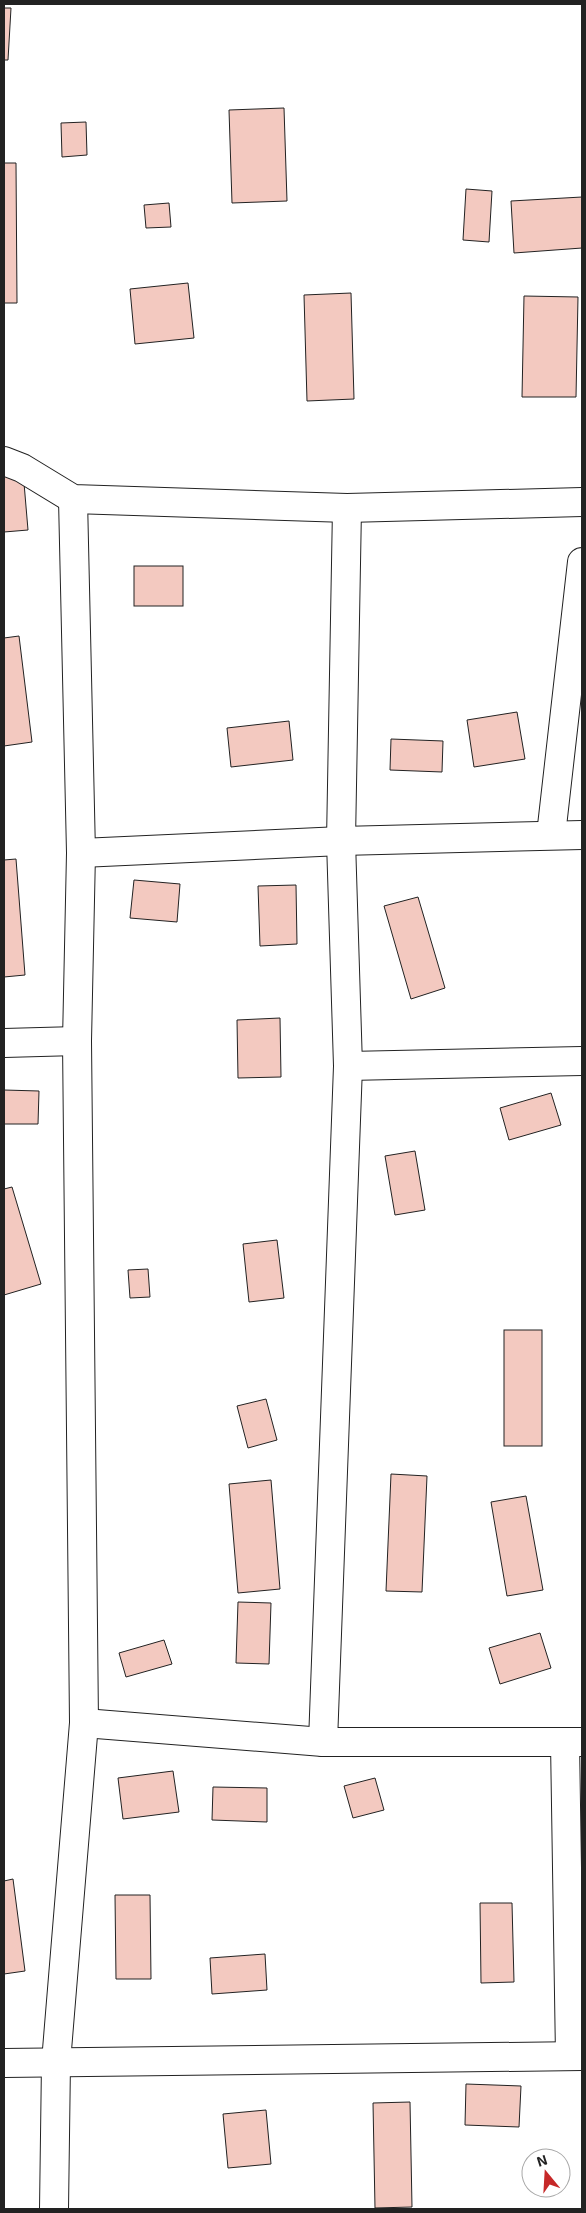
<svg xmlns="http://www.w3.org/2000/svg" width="586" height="2213" font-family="'Exo 2',sans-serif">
<rect width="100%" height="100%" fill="#fff"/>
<g fill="#f3c9c0" stroke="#222">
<polygon points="4,8 11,8 8,60 4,60"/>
<polygon points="284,108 287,201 232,203 229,110"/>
<polygon points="86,122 87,155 62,157 61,123"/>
<polygon points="4,163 16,163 17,303 4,303"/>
<polygon points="466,189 492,191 489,242 463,240"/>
<polygon points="582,197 582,248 514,253 511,201"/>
<polygon points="169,203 171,227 146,228 144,205"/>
<polygon points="188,283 194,338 135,344 130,289"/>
<polygon points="351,293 354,399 307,401 304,295"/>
<polygon points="524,296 578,297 576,397 522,397"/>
<polygon points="23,471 28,530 4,532 4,472"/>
<rect x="134" y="566" width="49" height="40"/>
<polygon points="19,636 32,742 4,746 4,638"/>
<polygon points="517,712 525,759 474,767 467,720"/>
<polygon points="289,721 293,760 231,767 227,728"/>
<polygon points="391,739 443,741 442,772 390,770"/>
<polygon points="16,859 25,975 4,977 4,860"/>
<polygon points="134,880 180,884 177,922 130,918"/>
<polygon points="296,885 297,944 260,946 258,886"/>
<polygon points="418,897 445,988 411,999 384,906"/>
<polygon points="280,1018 281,1077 238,1078 237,1020"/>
<polygon points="4,1090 39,1091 38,1124 4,1124"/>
<polygon points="551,1093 561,1125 509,1140 500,1108"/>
<polygon points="415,1151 425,1210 395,1215 385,1156"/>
<polygon points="12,1187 41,1284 4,1295 4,1189"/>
<polygon points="277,1240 284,1298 249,1302 243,1244"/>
<polygon points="148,1269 150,1297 130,1298 128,1270"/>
<rect x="504" y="1330" width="38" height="116"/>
<polygon points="266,1399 277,1440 248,1448 237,1406"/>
<polygon points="391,1474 427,1476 422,1592 386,1591"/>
<polygon points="271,1480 280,1589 238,1593 229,1484"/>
<polygon points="526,1496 543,1590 507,1596 491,1502"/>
<polygon points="238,1602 271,1603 269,1664 236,1663"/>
<polygon points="540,1633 551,1668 500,1684 489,1648"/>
<polygon points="164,1640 172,1664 126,1677 119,1653"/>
<polygon points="173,1771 179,1812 123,1819 118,1778"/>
<polygon points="375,1778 384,1810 353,1818 344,1786"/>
<polygon points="213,1787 267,1788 267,1822 212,1820"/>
<polygon points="13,1879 25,1971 4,1974 4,1881"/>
<polygon points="115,1895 150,1895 151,1979 116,1979"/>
<polygon points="480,1903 512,1903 514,1982 481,1983"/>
<polygon points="265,1954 267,1990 212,1994 210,1958"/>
<polygon points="466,2084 521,2086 519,2127 465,2125"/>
<polygon points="410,2102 412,2207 375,2208 373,2103"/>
<polygon points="266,2110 271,2164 228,2168 223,2114"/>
</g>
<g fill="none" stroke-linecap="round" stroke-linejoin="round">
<defs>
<g id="minor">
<polyline points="4,461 22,468 73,499 347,508 582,502"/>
<polyline points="551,835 582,562"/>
<polyline points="81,853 341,841 582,835"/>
<polyline points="4,1043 77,1041"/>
<polyline points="348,1066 582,1061"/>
<polyline points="84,1723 323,1742 582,1742"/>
<polyline points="323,1742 348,1066 341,841 347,508"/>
<polyline points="565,1742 570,2056"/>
<polyline points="4,2063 582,2056"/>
<polyline points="54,2209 56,2062 84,1723 77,1041 81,853 73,499"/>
</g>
</defs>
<use href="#minor" stroke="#222" stroke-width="30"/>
<use href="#minor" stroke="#fff" stroke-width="28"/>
</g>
<rect width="586" height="2213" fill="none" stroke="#222222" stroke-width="10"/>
<g transform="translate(546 2173) rotate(342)"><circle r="24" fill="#ffffff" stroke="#a7a7a7"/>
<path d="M0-4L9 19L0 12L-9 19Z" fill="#c62828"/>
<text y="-8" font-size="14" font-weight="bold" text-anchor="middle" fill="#222222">N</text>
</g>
</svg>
